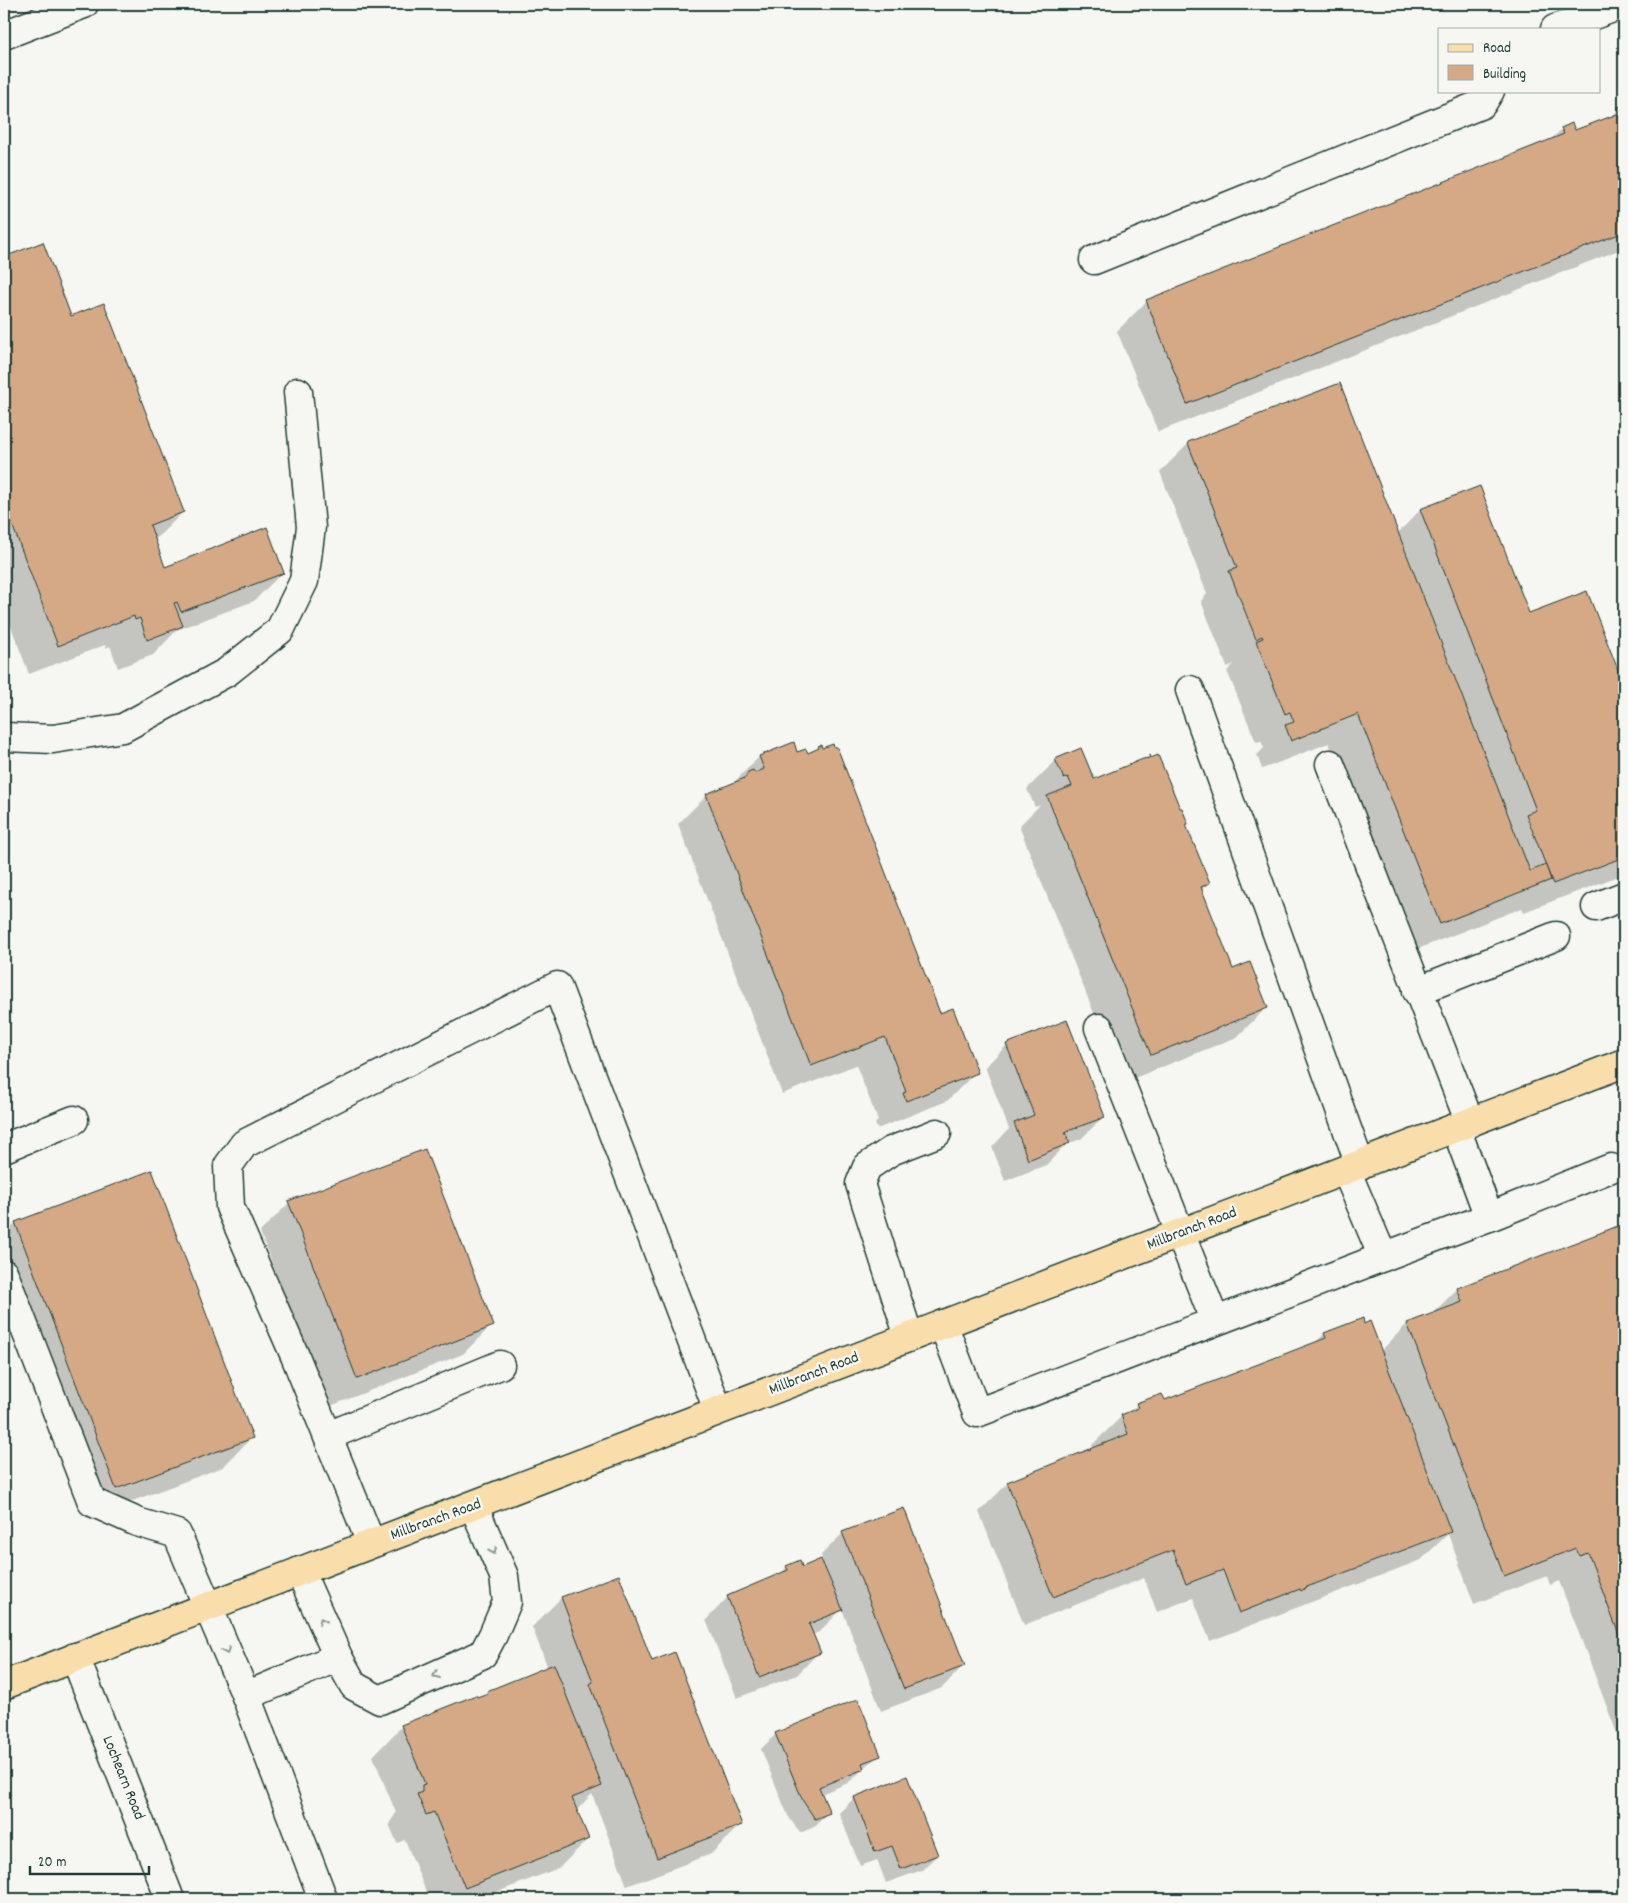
<svg xmlns="http://www.w3.org/2000/svg" width="1628" height="1903" font-family="Dekko,sans-serif">
<rect width="100%" height="100%" fill="#f6f6f2"/>
<filter id="ink" filterUnits="userSpaceOnUse"><feTurbulence type="fractalNoise" baseFrequency=".02" numOctaves="2"/><feDisplacementMap in="SourceGraphic" scale="10" xChannelSelector="R" yChannelSelector="G"/><feConvolveMatrix kernelMatrix="1 2 1 2 8 2 1 2 1" color-interpolation-filters="sRGB"/></filter>
<g filter="url(#ink)">
<g fill="#0003">
<polygon points="1624,106 1624,248 1158,432 1117,331 1146,302 1549,141 1562,129 1574,132 1608,119"/>
<polygon points="42,244 71,318 183,512 154,541 164,568 283,572 254,601 177,630 153,655 118,668 110,646 106,648 105,645 29,674 4,608 4,259"/>
<polygon points="1189,443 1397,534 1420,510 1479,488 1528,615 1587,592 1624,689 1624,874 1524,912 1522,908 1410,952 1329,743 1262,769 1257,755 1264,748 1261,741 1256,742 1227,671 1234,664 1227,667 1201,601 1207,594 1160,472"/>
<polygon points="820,747 939,1015 976,1072 947,1101 877,1129 875,1123 878,1121 856,1065 782,1094 678,824 707,795 731,785 759,757 807,754"/>
<polygon points="1056,760 1185,825 1208,883 1201,891 1232,971 1266,1008 1237,1037 1122,1083 1019,826 1040,805 1035,807 1027,789"/>
<polygon points="1007,1045 1103,1117 1081,1139 1067,1144 1046,1165 1005,1181 992,1147 1009,1129 985,1067"/>
<polygon points="289,1203 492,1325 463,1354 328,1407 260,1232"/>
<polygon points="16,1223 252,1437 223,1467 87,1518 4,1298 4,1235"/>
<polygon points="1617,1228 1624,1242 1624,1752 1559,1581 1550,1585 1547,1576 1474,1604 1448,1534 1421,1560 1210,1641 1193,1598 1157,1612 1144,1578 1024,1625 979,1512 1008,1483 1094,1449 1092,1445 1122,1416 1128,1413 1137,1405 1164,1402 1315,1343 1324,1334 1364,1325 1380,1352 1407,1324 1431,1315 1457,1289"/>
<polygon points="843,1533 964,1665 942,1688 881,1711 842,1609 819,1632 812,1635 819,1652 797,1675 737,1698 706,1620 728,1597 779,1576 787,1567 802,1568 823,1562 821,1555"/>
<polygon points="561,1598 651,1663 740,1825 711,1854 627,1886 592,1794 576,1811 588,1839 559,1868 480,1899 429,1899 405,1840 397,1843 389,1824 396,1813 373,1756 402,1726 483,1697 487,1692 548,1668 532,1627"/>
<polygon points="776,1734 879,1755 848,1783 821,1794 828,1812 814,1827 800,1833 788,1816 761,1749"/>
<polygon points="906,1778 937,1855 922,1870 886,1883 877,1860 860,1866 839,1813 854,1798"/>
</g>
<g fill="#d5a986" stroke="#1f3d34">
<polygon points="1624,105 1624,232 1187,404 1146,300 1564,134 1561,128 1572,123 1575,130 1620,113 1618,107"/>
<polygon points="43,242 71,316 104,303 184,512 150,525 165,567 267,527 284,573 181,612 177,602 174,603 183,626 147,640 140,618 135,620 134,616 58,646 4,503 4,257"/>
<polygon points="1340,383 1530,871 1546,865 1551,880 1440,924 1358,714 1291,741 1285,725 1294,722 1290,712 1285,714 1256,641 1263,638 1262,636 1256,639 1229,571 1237,568 1189,446 1188,442"/>
<polygon points="1480,486 1529,613 1587,591 1624,685 1624,857 1553,884 1526,814 1536,810 1420,509"/>
<polygon points="794,742 797,752 806,749 808,753 819,748 818,746 821,745 822,748 833,744 834,747 837,747 940,1013 953,1008 978,1073 906,1101 903,1093 906,1092 885,1037 811,1066 706,794 745,778 748,772 753,770 755,773 764,769 759,756"/>
<polygon points="1081,748 1094,779 1143,759 1149,758 1150,755 1151,758 1158,755 1180,808 1182,808 1188,824 1186,825 1210,883 1201,887 1233,969 1250,962 1268,1008 1151,1055 1047,796 1072,786 1068,777 1064,779 1055,759"/>
<polygon points="1067,1020 1105,1117 1065,1132 1070,1143 1028,1160 1014,1123 1034,1115 1006,1044"/>
<polygon points="425,1149 494,1326 357,1379 288,1201"/>
<polygon points="152,1170 253,1438 116,1489 15,1222"/>
<polygon points="1618,1226 1624,1241 1624,1648 1588,1553 1579,1556 1576,1548 1504,1576 1407,1323 1462,1302 1457,1288"/>
<polygon points="1363,1318 1364,1324 1370,1321 1451,1532 1307,1587 1301,1591 1300,1589 1239,1613 1223,1570 1186,1584 1173,1550 1053,1597 1007,1482 1128,1434 1121,1415 1138,1408 1136,1403 1162,1394 1165,1400 1326,1338 1324,1333"/>
<polygon points="904,1508 965,1666 904,1689 842,1532"/>
<polygon points="821,1559 843,1610 809,1624 821,1653 759,1677 727,1596 788,1570 786,1566 800,1560 802,1567"/>
<polygon points="619,1575 652,1661 675,1652 742,1825 657,1858 590,1684 593,1682 561,1597"/>
<polygon points="554,1664 602,1786 572,1798 589,1839 465,1888 434,1812 426,1815 417,1794 422,1792 422,1785 425,1784 401,1725 476,1695 477,1697 488,1693 487,1691"/>
<polygon points="858,1699 881,1756 862,1763 864,1769 819,1787 830,1813 815,1819 803,1801 775,1733"/>
<polygon points="907,1776 938,1855 901,1869 892,1846 875,1852 854,1797"/>
</g>
<g fill="none" stroke-linecap="round" stroke-linejoin="round">
<defs>
<g id="minor">
<polyline points="1555,29 1624,4"/>
<polyline points="4,35 84,4"/>
<polyline points="1094,260 1482,104 1490,91"/>
<polyline points="1190,690 1360,1165"/>
<polyline points="4,737 53,739 123,728 227,672 280,630 304,581 311,527 298,392"/>
<polyline points="1330,764 1470,1123"/>
<polyline points="1596,907 1624,896"/>
<polyline points="1417,991 1556,936"/>
<polyline points="1099,1028 1215,1321"/>
<polyline points="1456,1128 1489,1217 1611,1168"/>
<polyline points="4,1148 74,1120"/>
<polyline points="1346,1170 1383,1257 1489,1217"/>
<polyline points="4,1274 92,1502 137,1522 177,1534 246,1696 322,1896 320,1899"/>
<polyline points="943,1324 977,1413 1383,1257"/>
<polyline points="909,1337 860,1184 867,1167 891,1151 937,1133"/>
<polyline points="328,1436 500,1365"/>
<polyline points="371,1543 295,1356 230,1207 228,1166 244,1144 557,986 718,1410"/>
<polyline points="300,1571 338,1657 354,1686 380,1700 483,1654 493,1635 507,1602 504,1576 474,1507"/>
<polyline points="75,1657 170,1899"/>
<polyline points="246,1696 338,1657"/>
</g>
<polyline id="major" points="4,1685 1624,1063"/>
</defs>
<use href="#minor" stroke="#1f3d34" stroke-width="31"/>
<use href="#major" stroke="#1f3d34" stroke-width="31"/>
<use href="#minor" stroke="#f6f6f2" stroke-width="28"/>
<use href="#major" stroke="#f9deab" stroke-width="28"/>
</g>
<defs><path id="oneway-chevron" d="M-2-3.5L2.5 0L-2 3.5" fill="none" stroke-width="1.6" stroke-linecap="round" stroke-linejoin="round" transform="scale(1.25)"/></defs>
<g stroke="#8a9a93">
<use href="#oneway-chevron" transform="translate(493 1551) rotate(67)"/>
<use href="#oneway-chevron" transform="translate(322 1621) rotate(-114)"/>
<use href="#oneway-chevron" transform="translate(226 1651) rotate(66)"/>
<use href="#oneway-chevron" transform="translate(436 1675) rotate(156)"/>
</g>
</g>
<g text-anchor="middle" dominant-baseline="central" stroke-width="5" stroke-linejoin="round" paint-order="stroke">
<g font-size="16" fill="#1f3d34" stroke="#f6f6f2">
<text transform="translate(1192 1229) rotate(-21)">Millbranch Road</text>
<text transform="translate(814 1374) rotate(-21)">Millbranch Road</text>
<text transform="translate(436 1520) rotate(-20)">Millbranch Road</text>
<text transform="translate(123 1778) rotate(68)">Lochearn Road</text>
</g>
</g>
<rect width="1628" height="1903" fill="none" stroke="#f6f6f2" stroke-width="20"/>
<rect x="10" y="10" width="1608" height="1883" fill="none" stroke="#1f3d34" stroke-width="2" filter="url(#ink)"/>
<rect x="1438" y="28" width="162" height="65" fill="#f6f6f2" stroke="#a0aca6"/>
<rect x="1448" y="44" width="25" height="8" fill="#f9deab" stroke="#a0aca6"/>
<text x="1483" y="52" font-size="15" fill="#1f3d34">Road</text>
<rect x="1448" y="65" width="25" height="15" fill="#d5a986" stroke="#a0aca6"/>
<text x="1483" y="78" font-size="15" fill="#1f3d34">Building</text>
<path d="M30 1866v8h119v-8" fill="none" stroke="#1f3d34" stroke-width="2.5"/>
<text x="38" y="1866" font-size="15" fill="#1f3d34" stroke="#f6f6f2" stroke-width="4" paint-order="stroke">20 m</text>
</svg>
